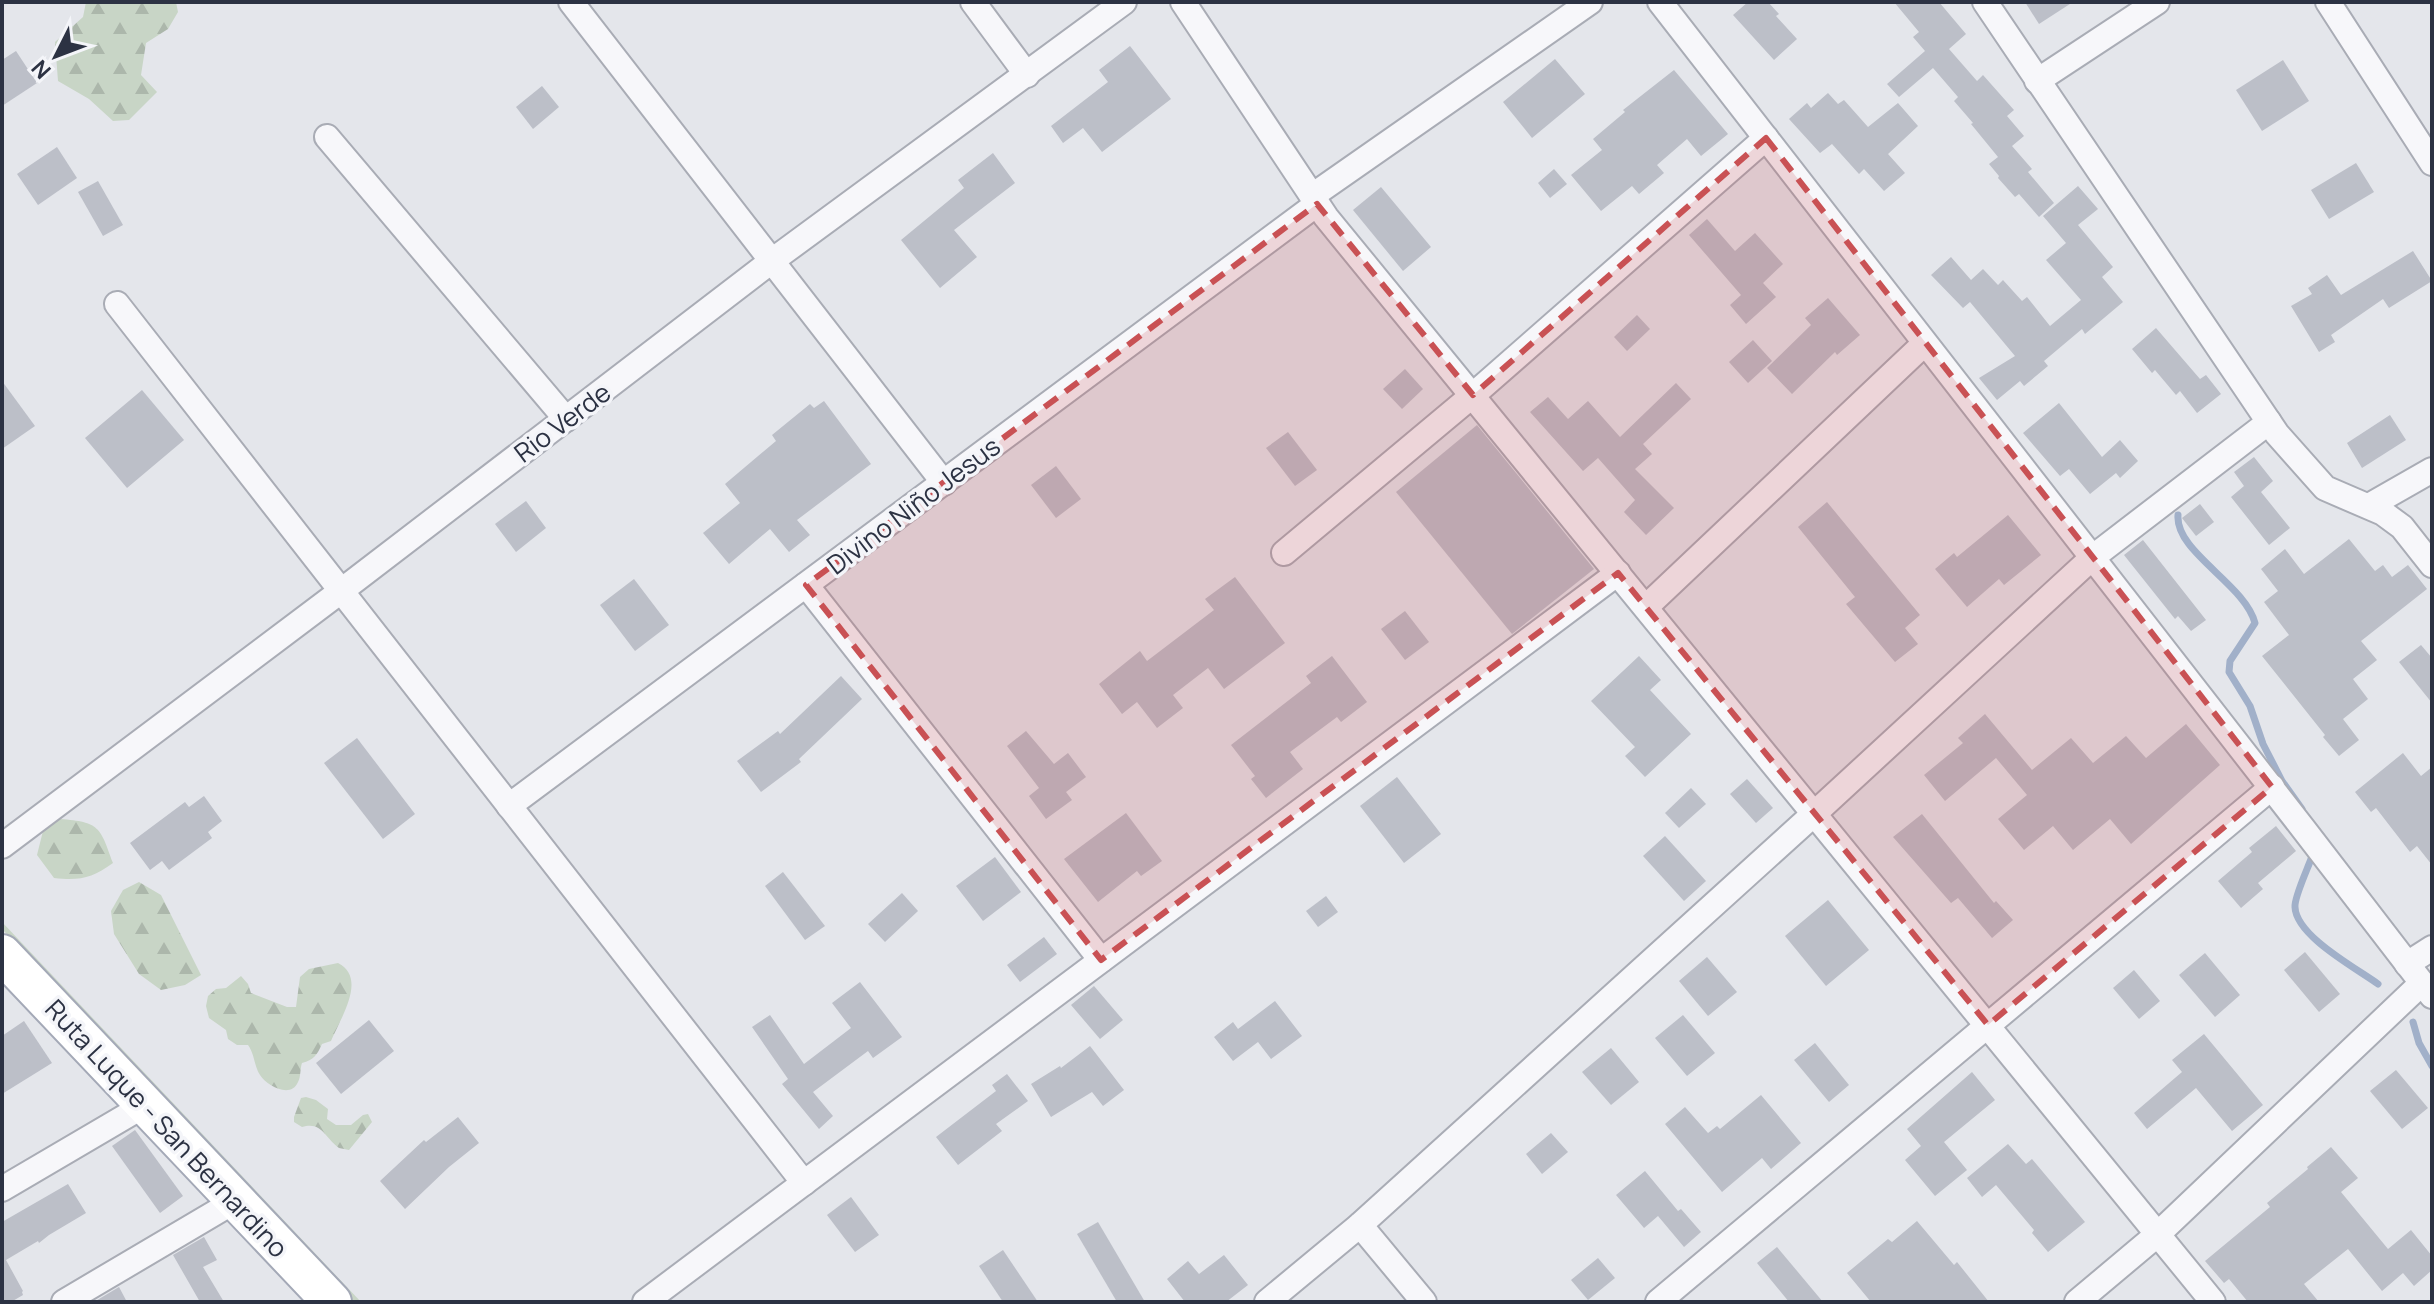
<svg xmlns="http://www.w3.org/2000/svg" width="2434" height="1304" font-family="Manrope,sans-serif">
<defs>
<pattern id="forest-firs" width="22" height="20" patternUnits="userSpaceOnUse" patternTransform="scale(2)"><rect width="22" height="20" fill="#c8d5c6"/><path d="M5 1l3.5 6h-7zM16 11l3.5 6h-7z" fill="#acb7ab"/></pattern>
</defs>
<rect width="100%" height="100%" fill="#e4e6eb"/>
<g fill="url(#forest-firs)">
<polygon points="86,2 176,2 178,12 168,29 146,43 141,75 157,92 129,120 113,121 89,99 58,81 55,42 83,17"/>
<path d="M60,819C100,822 100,827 113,863C92,878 80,881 54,878L37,855L43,831Z"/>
<polygon points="139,882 161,895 201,975 185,985 161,990 139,974 114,934 111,911 123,890"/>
<path d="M338,963C368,978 340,1019 331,1041L322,1044C317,1055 314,1060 302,1063C300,1068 301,1077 298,1082C291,1099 267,1086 260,1075C254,1066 255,1055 248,1045H237L228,1039L226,1030L209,1018L206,1006L208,996L216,989L226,988L241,976L248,984L251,993L287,1007H296L300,977L309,969Z"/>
<path d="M306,1097L316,1100L328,1109L327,1119L336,1125H351L363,1115L368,1114L372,1122L349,1150L339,1148C325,1138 322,1121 302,1127L294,1122V1117L301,1098Z"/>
</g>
<polygon fill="#c8d5c6" points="2,922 361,1302 354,1302 2,929"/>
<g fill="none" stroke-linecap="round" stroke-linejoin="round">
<g stroke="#a1b0c9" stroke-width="7">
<path d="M2178,515C2175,552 2245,584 2255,623L2230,661L2229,672L2250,706L2263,744L2282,781L2302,809"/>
<path d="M2311,859C2307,870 2294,898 2295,907C2296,936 2356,968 2378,984"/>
<polyline points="2413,1022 2419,1043 2432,1066"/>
</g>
</g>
<g fill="#bcbfc8">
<polygon points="1748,2 1768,2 1779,14 1776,16 1797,39 1774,60 1733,15"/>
<polygon points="1894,2 1939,2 1966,34 1949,49 1977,81 1983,75 2014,110 2007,116 2024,136 2012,146 2032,169 2028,172 2054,203 2039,217 2019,194 2015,197 1998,178 1999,176 1989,164 1998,157 1971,124 1973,123 1954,101 1958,97 1933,68 1899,97 1887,84 1925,51 1913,37 1919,32"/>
<polygon points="2025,2 2073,2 2039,24"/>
<polygon points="1130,46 1171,99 1102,152 1083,128 1063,143 1051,126 1108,82 1099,70"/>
<polygon points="16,51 37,83 2,106 2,60"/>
<polygon points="1555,59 1585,94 1532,138 1503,102"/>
<polygon points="2283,60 2309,101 2262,131 2236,90"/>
<polygon points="1674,70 1728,134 1701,156 1687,139 1657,165 1664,173 1639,194 1632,186 1601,211 1571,175 1602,150 1593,139 1625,112 1623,110"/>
<polygon points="542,86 559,107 533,129 516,107"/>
<polygon points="1828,93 1838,104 1844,100 1868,127 1898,103 1918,126 1888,154 1905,173 1884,191 1864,169 1859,174 1832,144 1820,153 1789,119 1807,103 1811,108"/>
<polygon points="57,147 77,178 38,205 17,174"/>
<polygon points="993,153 1015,183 954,230 977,257 940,288 901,240 964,188 958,180"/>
<polygon points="2356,163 2374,192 2329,219 2311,190"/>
<polygon points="1554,169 1567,184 1550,198 1538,183"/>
<polygon points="98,181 123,225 103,236 78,192"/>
<polygon points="2078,186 2098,209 2078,225 2113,267 2102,277 2123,302 2085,334 2082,329 2044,361 2048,366 2024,386 2020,381 1997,400 1979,378 2015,356 1970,302 1963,308 1931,275 1951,257 1971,280 1983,269 1998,285 2003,280 2022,301 2027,297 2050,326 2081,300 2046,260 2066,243 2043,216"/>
<polygon points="1381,187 1431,247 1403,271 1353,210"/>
<polygon points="1707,219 1735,251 1755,233 1783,264 1763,283 1776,297 1746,324 1730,305 1741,295 1689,235"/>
<polygon points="2413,251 2432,281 2389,308 2383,299 2331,335 2335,342 2319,352 2291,306 2312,294 2308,288 2327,275 2341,295"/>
<polygon points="1828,298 1860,335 1837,355 1835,352 1792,394 1767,368 1811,325 1805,318"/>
<polygon points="1637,315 1650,329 1627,351 1614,337"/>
<polygon points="2156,328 2200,379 2206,375 2221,394 2197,413 2180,391 2176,395 2155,370 2152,373 2132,349"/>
<polygon points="1753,340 1772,361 1748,383 1729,362"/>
<polygon points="1405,369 1423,389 1402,409 1383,389"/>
<polygon points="2,381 35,426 2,449"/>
<polygon points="1676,383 1691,399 1643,444 1652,454 1635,469 1674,508 1646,535 1624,512 1635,500 1598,458 1583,471 1530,412 1548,397 1568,419 1588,401 1620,437"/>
<polygon points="142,390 184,440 127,488 85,438"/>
<polygon points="824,401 871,464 797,520 810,535 789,552 770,529 729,564 703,533 740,503 725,484 776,441 772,435 810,404 814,408"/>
<polygon points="2059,403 2102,457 2120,440 2138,461 2120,478 2116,473 2090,494 2069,469 2060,476 2023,433"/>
<polygon points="2390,415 2406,440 2362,468 2347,443"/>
<polygon points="1477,425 1594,569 1512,634 1396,492"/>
<polygon points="1288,432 1317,470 1295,486 1266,448"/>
<polygon points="2254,457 2273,481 2261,492 2290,528 2269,545 2231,497 2244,486 2234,472"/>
<polygon points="1056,466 1081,499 1056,518 1031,485"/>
<polygon points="526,501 546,528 516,552 495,524"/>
<polygon points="1827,502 1920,615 1905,628 1918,644 1895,662 1846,604 1855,597 1798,527"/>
<polygon points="2200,504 2214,522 2196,536 2182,518"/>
<polygon points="2008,515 2041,555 2004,585 1999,579 1967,607 1935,569 1954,553 1957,557"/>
<polygon points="2349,539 2375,571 2383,565 2392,577 2408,565 2427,589 2361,641 2377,660 2353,679 2368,699 2343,719 2359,740 2339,756 2323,737 2325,735 2262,656 2289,635 2264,602 2278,591 2261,569 2285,549 2304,574"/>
<polygon points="2143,540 2206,620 2191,631 2178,616 2175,619 2124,555"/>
<polygon points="1235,577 1285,643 1224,689 1208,668 1173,695 1183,708 1157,728 1137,702 1122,714 1099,684 1140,651 1147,661 1214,610 1205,599"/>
<polygon points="634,579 669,625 635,651 600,605"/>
<polygon points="1405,611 1429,642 1405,660 1381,629"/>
<polygon points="2421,645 2432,658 2432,703 2399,662"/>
<polygon points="1332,656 1367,702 1341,722 1337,717 1290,752 1303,769 1266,798 1251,779 1255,776 1231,745 1311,683 1306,676"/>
<polygon points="1639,656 1661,680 1650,690 1691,734 1645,777 1625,756 1635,747 1591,701"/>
<polygon points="841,676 862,699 799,759 801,762 761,792 737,761 778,731 780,734"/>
<polygon points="1985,714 2032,770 2071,738 2093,763 2126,736 2146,758 2186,724 2220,765 2131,844 2110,819 2073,850 2053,826 2024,850 1998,819 2027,795 1996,758 1945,801 1924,775 1963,743 1958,738"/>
<polygon points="1026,731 1054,764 1068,753 1086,777 1066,792 1072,800 1046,819 1029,796 1039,788 1007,746"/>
<polygon points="357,738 415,814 383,839 324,763"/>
<polygon points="2403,753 2421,776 2432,767 2432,865 2417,846 2410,852 2376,808 2371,812 2355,792"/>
<polygon points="1397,777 1441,834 1404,863 1360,806"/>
<polygon points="1747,779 1773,808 1756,823 1730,794"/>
<polygon points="1691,788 1706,804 1679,828 1665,813"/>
<polygon points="204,796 222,821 208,832 212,838 169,870 162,861 150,870 130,843 185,802 189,807"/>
<polygon points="1126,813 1162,861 1141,876 1137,871 1098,902 1064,859"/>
<polygon points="1922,814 1994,903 1996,901 2013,920 1992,938 1958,898 1951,903 1893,837"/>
<polygon points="2276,826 2296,851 2258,883 2263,889 2241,908 2218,881 2252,852 2249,848"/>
<polygon points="1665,836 1706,881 1684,901 1643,856"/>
<polygon points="995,857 1021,892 983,921 956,886"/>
<polygon points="783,872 825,926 805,940 765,886"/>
<polygon points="902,893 918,911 885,942 868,924"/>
<polygon points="1326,896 1338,912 1318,927 1306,911"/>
<polygon points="1828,900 1869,950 1826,986 1785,936"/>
<polygon points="1044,937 1057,954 1020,982 1007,965"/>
<polygon points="2305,952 2340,994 2319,1012 2284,970"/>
<polygon points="2205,953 2240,995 2215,1017 2179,975"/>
<polygon points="1707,957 1737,992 1708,1016 1679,981"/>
<polygon points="2134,970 2160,1001 2139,1019 2113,988"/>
<polygon points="860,982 902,1037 873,1058 868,1051 813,1092 833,1116 819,1129 782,1084 788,1079 752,1027 770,1015 804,1064 851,1028 832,1003"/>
<polygon points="1094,986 1123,1020 1100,1039 1071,1005"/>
<polygon points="1275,1001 1302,1036 1271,1059 1258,1042 1233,1061 1214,1037 1233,1022 1238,1029"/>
<polygon points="1683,1015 1715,1053 1687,1076 1655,1038"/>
<polygon points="369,1020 394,1051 341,1094 316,1063"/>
<polygon points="24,1021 52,1063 2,1094 2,1036"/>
<polygon points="2204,1034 2263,1105 2232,1131 2196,1088 2147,1129 2134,1113 2182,1072 2172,1060"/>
<polygon points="1815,1043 1849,1085 1829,1102 1794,1060"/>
<polygon points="1090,1046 1124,1090 1103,1106 1092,1092 1051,1117 1031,1084 1060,1066 1061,1068"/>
<polygon points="1611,1048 1639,1082 1611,1105 1582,1072"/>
<polygon points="2396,1070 2428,1108 2402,1129 2370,1091"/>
<polygon points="1972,1072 1995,1100 1944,1142 1967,1170 1935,1196 1905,1160 1921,1146 1907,1129"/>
<polygon points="1007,1074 1028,1101 996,1124 1002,1131 958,1165 936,1137 996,1091 992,1085"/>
<polygon points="1761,1095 1801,1143 1771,1169 1762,1158 1722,1192 1665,1124 1685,1107 1708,1133 1717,1126 1720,1129"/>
<polygon points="458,1117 479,1143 449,1167 405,1209 380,1181 424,1140 426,1142"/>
<polygon points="135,1130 183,1196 160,1213 112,1146"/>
<polygon points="1551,1133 1568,1152 1542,1174 1526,1154"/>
<polygon points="2008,1144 2026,1164 2032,1159 2085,1222 2048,1252 2032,1233 2034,1230 1996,1185 1982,1197 1967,1178"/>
<polygon points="2331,1147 2358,1178 2341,1192 2388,1249 2411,1230 2432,1256 2432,1270 2414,1286 2403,1273 2382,1291 2348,1249 2304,1284 2319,1302 2248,1302 2229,1279 2224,1283 2205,1261 2270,1207 2267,1203 2308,1169 2307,1167"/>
<polygon points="1645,1171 1678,1211 1681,1209 1701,1232 1684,1247 1658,1216 1644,1228 1616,1195"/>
<polygon points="68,1184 86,1213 49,1235 39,1243 38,1241 6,1260 23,1291 22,1292 23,1295 11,1302 2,1302 2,1222"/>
<polygon points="851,1197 879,1235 855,1252 827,1215"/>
<polygon points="1917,1221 1954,1265 1957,1262 1989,1302 1871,1302 1847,1273 1888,1239 1892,1242"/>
<polygon points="1098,1222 1145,1302 1117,1302 1077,1234"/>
<polygon points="204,1237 217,1260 203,1267 224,1302 200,1302 173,1255"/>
<polygon points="1777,1247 1823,1302 1789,1302 1757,1263"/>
<polygon points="1003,1250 1038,1302 1003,1302 979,1266"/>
<polygon points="1224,1255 1248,1285 1226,1302 1185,1302 1167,1279 1188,1261 1199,1274"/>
<polygon points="1598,1258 1615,1278 1588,1300 1571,1280"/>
<polygon points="119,1287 127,1302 94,1302"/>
</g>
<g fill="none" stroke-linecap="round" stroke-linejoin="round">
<defs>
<g id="street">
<polyline points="571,2 944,483"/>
<polyline points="973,2 1027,75"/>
<polyline points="1183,2 1326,217 2213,1302"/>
<path d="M1660,2C1917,334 2177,663 2432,996"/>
<polyline points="1985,2 2277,434 2325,488 2383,513 2402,527 2432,565"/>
<polyline points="2328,2 2432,163"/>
<polyline points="2037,81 2157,2"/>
<polyline points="327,137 566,419"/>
<polyline points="1312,196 1590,2"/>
<polyline points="117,304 804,1183"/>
<polyline points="2369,506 2432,470"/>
<polyline points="1284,553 1473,395 1766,138"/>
<polyline points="806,585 1101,960"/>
<polyline points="1646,607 1924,344"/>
<polyline points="509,806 1317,204"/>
<polyline points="2,846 341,591 773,260 1124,2"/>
<polyline points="2407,964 2432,948"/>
<polyline points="2,1189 145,1105"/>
<polyline points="1360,1225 1424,1302"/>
<polyline points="64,1302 235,1201"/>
<polyline points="645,1302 1618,573"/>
<polyline points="1267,1302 1360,1225 1815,813 2093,557 2269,422"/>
<polyline points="1658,1302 2272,787"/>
<polyline points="2077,1302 2158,1234 2422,983"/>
</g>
<polyline id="primary" points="2,954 332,1302"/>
</defs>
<use href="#street" stroke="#a9acb5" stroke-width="28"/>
<use href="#primary" stroke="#a4a9b7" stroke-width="42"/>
<use href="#street" stroke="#f7f7fa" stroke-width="24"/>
<use href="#primary" stroke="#fff" stroke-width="38"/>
</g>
<path fill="#c95154" fill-opacity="0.2" stroke="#c95154" stroke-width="6" stroke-dasharray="16 10" stroke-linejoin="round" d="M1766,138L2272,787L1988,1025L1618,573L1101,960L806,585L1317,204L1473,395Z"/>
<g text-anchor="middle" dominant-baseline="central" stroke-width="7" stroke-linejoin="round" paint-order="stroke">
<g font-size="26" fill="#2c3243" stroke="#f4f5f9">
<text transform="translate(562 422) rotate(-37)">Rio Verde</text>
<text transform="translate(913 505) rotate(-37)">Divino Niño Jesus</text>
<text transform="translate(167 1128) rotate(47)">Ruta Luque - San Bernardino</text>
</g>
</g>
<rect width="2434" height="1304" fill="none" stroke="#2c3243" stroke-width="8"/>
<g transform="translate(56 56) rotate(228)" stroke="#f4f5f9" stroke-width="6" paint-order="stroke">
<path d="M0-6L14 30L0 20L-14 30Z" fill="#2c3243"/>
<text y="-12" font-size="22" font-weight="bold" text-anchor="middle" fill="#2c3243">N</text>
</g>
</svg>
